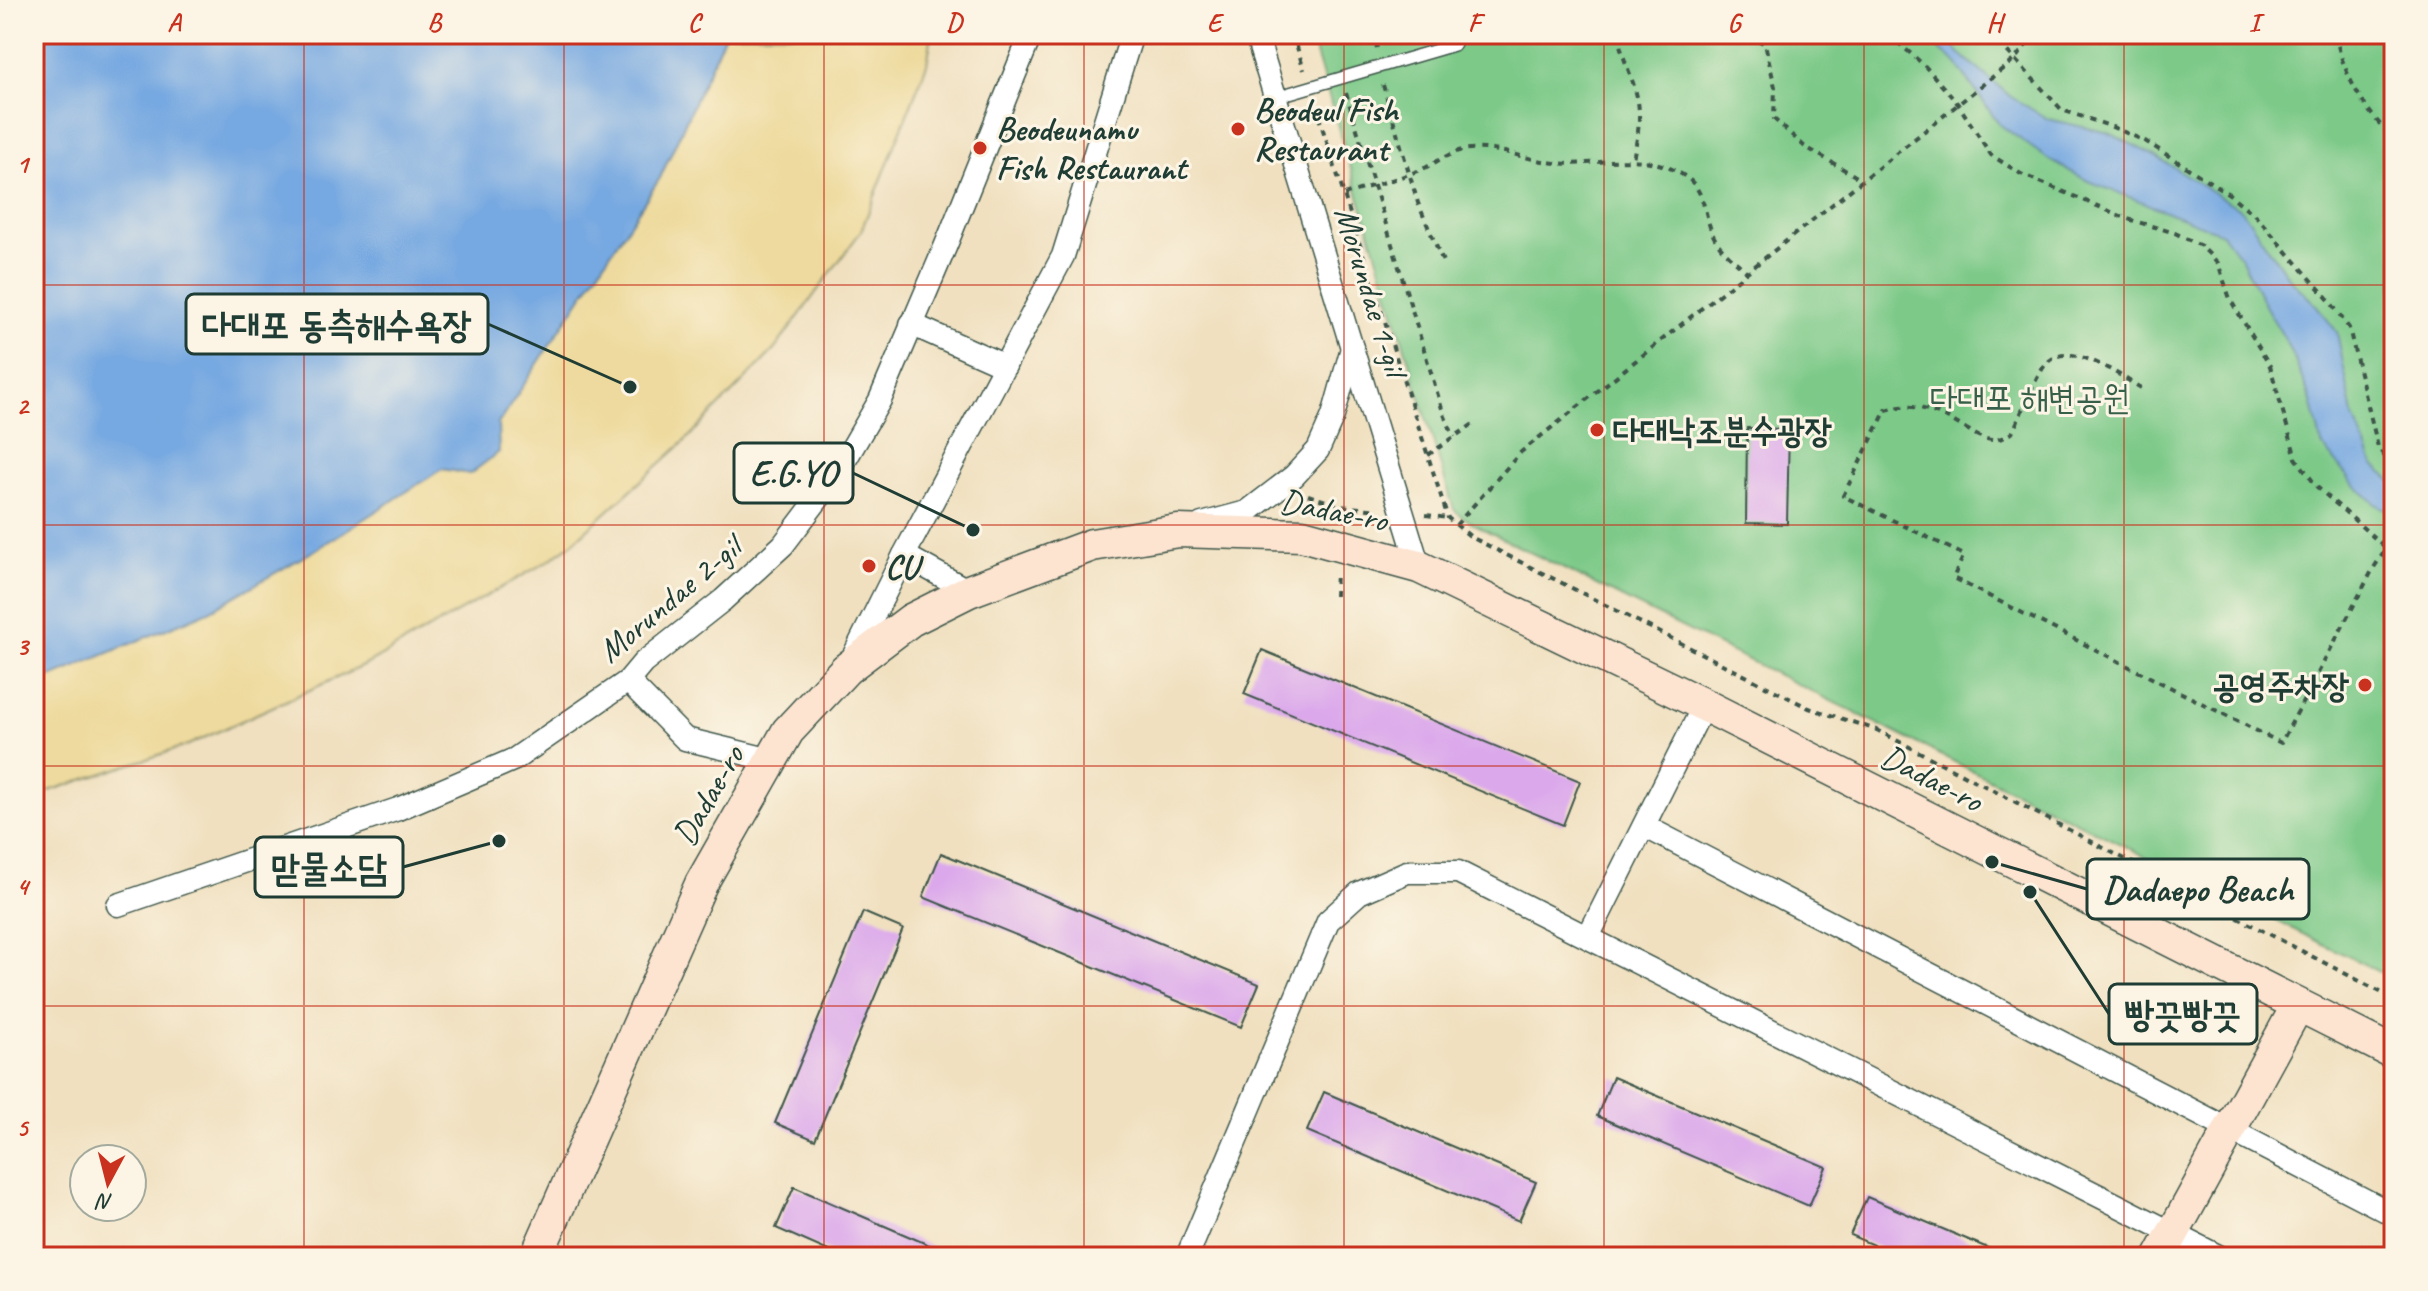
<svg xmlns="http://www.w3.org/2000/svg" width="2428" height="1291" font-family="Caveat,'Poor Story',sans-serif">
<rect width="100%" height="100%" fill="#fcf5e5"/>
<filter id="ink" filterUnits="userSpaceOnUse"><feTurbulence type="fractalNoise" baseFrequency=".0125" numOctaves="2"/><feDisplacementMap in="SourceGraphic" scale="16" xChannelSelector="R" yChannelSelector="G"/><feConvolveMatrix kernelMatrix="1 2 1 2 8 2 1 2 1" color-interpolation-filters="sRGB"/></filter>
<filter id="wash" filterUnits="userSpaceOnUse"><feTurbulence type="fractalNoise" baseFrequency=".006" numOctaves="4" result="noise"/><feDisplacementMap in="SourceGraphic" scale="32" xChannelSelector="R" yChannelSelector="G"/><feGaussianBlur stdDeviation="1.8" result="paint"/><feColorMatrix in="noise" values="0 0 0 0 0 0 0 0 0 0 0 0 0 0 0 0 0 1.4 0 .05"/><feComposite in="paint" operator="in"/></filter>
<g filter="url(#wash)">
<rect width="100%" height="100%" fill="#f0e0c0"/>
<polygon fill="#7cc988" stroke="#4e835e" stroke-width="2" points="1310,34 2394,34 2394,979 1473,524 1454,510"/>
<polygon fill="#eeda9e" stroke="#868c69" stroke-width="2" points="725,34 932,34 927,64 861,231 774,350 684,442 570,545 548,561 367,664 186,746 34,796 34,684 209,611 315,550 442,469 470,474 498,452 497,425 660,178"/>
<g fill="#76a8e1" stroke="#4a728a" stroke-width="2">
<polygon points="34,34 725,34 660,178 498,424 499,452 470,474 442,469 315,550 209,611 34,684"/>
<polygon points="1921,34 1947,34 1958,52 2011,97 2048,119 2109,133 2157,157 2243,211 2288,277 2317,306 2337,332 2353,415 2373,464 2394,483 2394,513 2377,505 2351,481 2322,445 2311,401 2289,346 2264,304 2242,259 2222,233 2088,181 2048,159 1999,124 1956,63"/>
</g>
<g id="blocks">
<g fill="#dba9eb">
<polygon points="1747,428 1789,429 1787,524 1746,523"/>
<polygon points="1262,650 1580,781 1563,825 1244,694"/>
<polygon points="941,853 1259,984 1241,1027 923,897"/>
<polygon points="863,912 903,929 815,1140 775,1123"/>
<polygon points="1613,1077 1826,1167 1809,1206 1597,1116"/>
<polygon points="1324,1092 1536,1182 1519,1221 1307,1131"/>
<polygon points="794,1187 957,1257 842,1257 776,1228"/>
<polygon points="1867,1197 2009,1257 1901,1257 1850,1235"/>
</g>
</g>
</g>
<g filter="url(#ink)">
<use href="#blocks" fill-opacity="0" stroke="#3e5549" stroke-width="2"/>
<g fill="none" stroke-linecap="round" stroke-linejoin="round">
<defs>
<polyline id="lane" points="1276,97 1454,45 1460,34"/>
<g id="street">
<polyline points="1256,34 1419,567"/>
<polyline points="911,324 1005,366"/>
<polyline points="1202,524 1247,512 1294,476 1318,450 1333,416 1352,348"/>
<polyline points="904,555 1063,256 1132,34"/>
<polyline points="850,663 904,555 969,591"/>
<polyline points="628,681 685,739 772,760"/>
<polyline points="1644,826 2394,1215"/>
<polyline points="118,905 398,809 515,759 628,681 643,663 723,600 783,545 837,474 880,400 946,245 1031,34"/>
<polyline points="1588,937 1704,705"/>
<polyline points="1187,1257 1328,921 1359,893 1407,872 1458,872 2220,1257"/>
</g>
<g id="secondary">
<polyline points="536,1257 701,884 788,731 846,669 911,620 969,591 1092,545 1178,531 1302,535 1419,567 1704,705 2394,1053"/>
<polyline points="2160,1257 2298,1005"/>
</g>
</defs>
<use href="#lane" stroke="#3e5549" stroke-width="14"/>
<use href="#street" stroke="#3e5549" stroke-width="25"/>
<use href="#secondary" stroke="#3e5549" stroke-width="35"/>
<g stroke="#3e5549" stroke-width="4" stroke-dasharray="6 6" stroke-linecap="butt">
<polyline points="1293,34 1304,70"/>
<polyline points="1373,34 1377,48"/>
<path d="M1618,34C1621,58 1634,78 1638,102C1641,121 1637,139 1633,159"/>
<polyline points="1747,34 1765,44 1775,87 1774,119 1804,146 1862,180"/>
<polyline points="1888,34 1924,65 1958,104 1991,155 2021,174 2069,194 2128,219 2175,233 2201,246 2218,263 2230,299 2270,366 2296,458 2317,487 2394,555"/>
<polyline points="1991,34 2062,110 2110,126 2145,141 2229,194 2256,216 2329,300 2349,328 2378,447 2394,471"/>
<path d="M2336,34C2340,68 2366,116 2394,137"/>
<polyline points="1383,85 1418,203 1444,264"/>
<polyline points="1346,93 1443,412 1454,437"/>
<polyline points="1315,105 1448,518 1471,537 1809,708 1877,730 2394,999"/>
<path d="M1344,195C1369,186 1395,180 1420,170C1437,163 1451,150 1470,149C1498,147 1522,158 1548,162C1599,170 1638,145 1686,177C1708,192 1703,221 1717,242C1724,253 1738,263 1747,272"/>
<path d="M2141,388C2118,375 2068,337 2045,365C2034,380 2021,415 2012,433C2007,435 2000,440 1994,440C1986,440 1977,436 1970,431C1942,415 1919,400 1886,410L1843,496L1964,555L1953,578L2281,743L2373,569L2394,537"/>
<polyline points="1428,455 1476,422"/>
<polyline points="1308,495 1341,506 1378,510"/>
<polyline points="1426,515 1448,518"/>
<polyline points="1456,525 1521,452 2015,59 2035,34"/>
<polyline points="1335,596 1336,573"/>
</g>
<use href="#lane" stroke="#fff" stroke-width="11"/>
<use href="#street" stroke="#fff" stroke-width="22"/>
<use href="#secondary" stroke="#fde4d0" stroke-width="32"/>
</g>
</g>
<path fill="none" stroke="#c8321e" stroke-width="2" stroke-opacity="0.55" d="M304,34V1257M564,34V1257M824,34V1257M1084,34V1257M1344,34V1257M1604,34V1257M1864,34V1257M2124,34V1257M34,285H2394M34,525H2394M34,766H2394M34,1006H2394"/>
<g fill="#c8321e" stroke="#fcf5e5" stroke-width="3">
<circle cx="1238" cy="129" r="8"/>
<circle cx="980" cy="148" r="8"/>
<circle cx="1597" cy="430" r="8"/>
<circle cx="869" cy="566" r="8"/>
<circle cx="2365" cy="685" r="8"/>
</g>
<g text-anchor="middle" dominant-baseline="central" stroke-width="6" stroke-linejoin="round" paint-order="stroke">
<g font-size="34" font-weight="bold" fill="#1f3d34" stroke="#fcf5e5" text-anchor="start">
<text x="1254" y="109">Beodeul Fish<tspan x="1254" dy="39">Restaurant</tspan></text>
<text x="996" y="128">Beodeunamu<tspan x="996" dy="39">Fish Restaurant</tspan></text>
<text x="1613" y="430">다대낙조분수광장</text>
<text x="885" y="566">CU</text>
<text x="2349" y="685" text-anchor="end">공영주차장</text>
</g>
<g font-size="34" fill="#1f3d34" stroke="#fcf5e5">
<text transform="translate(1371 291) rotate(73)">Morundae 1-gil</text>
<text transform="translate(1334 510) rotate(11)">Dadae-ro</text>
<text transform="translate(669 599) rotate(-40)">Morundae 2-gil</text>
<text transform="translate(1932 778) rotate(27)">Dadae-ro</text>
<text transform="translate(708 795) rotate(-60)">Dadae-ro</text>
</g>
<g font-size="34" fill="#366049" stroke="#fcf5e5">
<text x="2030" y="397">다대포 해변공원</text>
</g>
</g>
<path fill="none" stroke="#1f3d34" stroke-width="3" d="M630 387L488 324M973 530L853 473M499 841L403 867M1992 862L2087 889M2030 892L2109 1014"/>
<g fill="#1f3d34" stroke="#fcf5e5" stroke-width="3">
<circle cx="630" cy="387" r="8"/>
<circle cx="973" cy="530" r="8"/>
<circle cx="499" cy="841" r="8"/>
<circle cx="1992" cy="862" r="8"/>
<circle cx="2030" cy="892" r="8"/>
</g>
<g fill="#fcf5e5" stroke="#1f3d34" stroke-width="3">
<rect x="186" y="294" width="302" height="60" rx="8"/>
<rect x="734" y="443" width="119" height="60" rx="8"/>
<rect x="255" y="837" width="148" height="60" rx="8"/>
<rect x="2087" y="859" width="222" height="60" rx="8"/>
<rect x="2109" y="984" width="148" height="60" rx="8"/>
</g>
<g font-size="36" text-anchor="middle" font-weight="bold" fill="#1f3d34">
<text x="337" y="337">다대포 동측해수욕장</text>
<text x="793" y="485">E.G.YO</text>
<text x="329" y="880">맏물소담</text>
<text x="2198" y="901">Dadaepo Beach</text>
<text x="2183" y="1026">빵끗빵끗</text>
</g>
<rect width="2428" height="1291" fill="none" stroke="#fcf5e5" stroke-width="88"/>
<g transform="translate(108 1183) rotate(187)"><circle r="38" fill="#fcf5e5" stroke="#a4ab9e" stroke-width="2"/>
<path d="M0-6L14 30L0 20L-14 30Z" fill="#c8321e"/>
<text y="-12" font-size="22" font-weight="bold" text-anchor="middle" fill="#1f3d34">N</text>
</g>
<rect x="44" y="44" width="2340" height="1203" fill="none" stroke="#c8321e" stroke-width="3"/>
<g font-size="26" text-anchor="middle" font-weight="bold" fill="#c8321e">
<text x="174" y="31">A</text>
<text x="434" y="31">B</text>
<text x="694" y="31">C</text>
<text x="954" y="31">D</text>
<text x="1214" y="31">E</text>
<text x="1474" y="31">F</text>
<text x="1734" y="31">G</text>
<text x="1994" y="31">H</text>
<text x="2254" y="31">I</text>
<text x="22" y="173">1</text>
<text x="22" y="414">2</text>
<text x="22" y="655">3</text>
<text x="22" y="895">4</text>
<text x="22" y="1136">5</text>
</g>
</svg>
